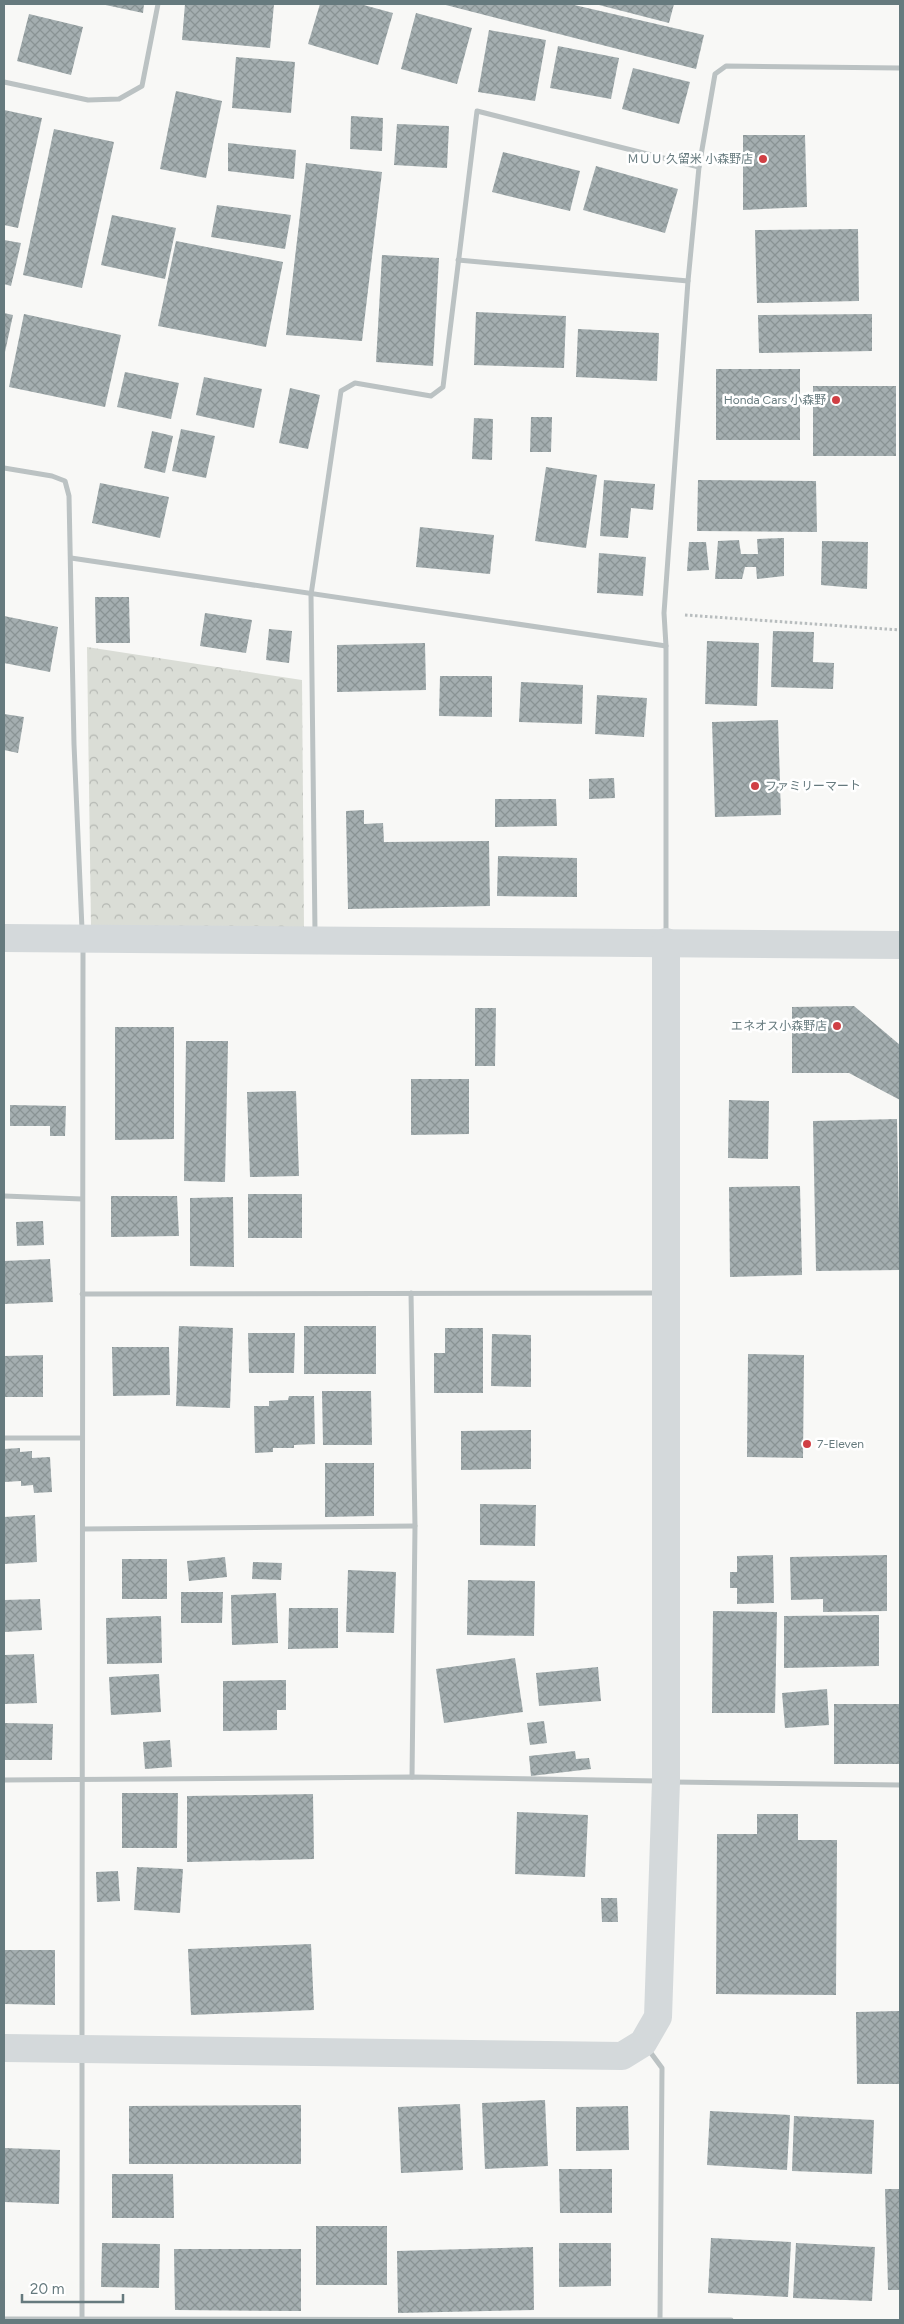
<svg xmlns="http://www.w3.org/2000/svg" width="904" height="2324" font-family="Figtree,'Noto Sans JP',sans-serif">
<defs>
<pattern id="park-crowns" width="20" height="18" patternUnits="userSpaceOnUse" patternTransform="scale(1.25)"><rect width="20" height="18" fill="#daddd6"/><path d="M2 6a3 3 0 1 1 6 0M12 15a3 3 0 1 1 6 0" fill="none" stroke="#b5b8b3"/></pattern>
<pattern id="building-cross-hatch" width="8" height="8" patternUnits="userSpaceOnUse" patternTransform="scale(1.25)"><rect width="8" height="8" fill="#a4aeb0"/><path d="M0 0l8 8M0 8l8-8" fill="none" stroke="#899394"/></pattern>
</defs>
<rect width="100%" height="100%" fill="#f8f8f6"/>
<polygon fill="url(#park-crowns)" points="87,647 302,680 304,929 91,927"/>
<g fill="url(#building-cross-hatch)">
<polygon points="101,4 144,4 143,13"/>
<polygon points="185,4 274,4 270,48 182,40"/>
<polygon points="320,4 360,4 393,13 378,65 308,44"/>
<polygon points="442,4 570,4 704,35 696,69"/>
<polygon points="595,4 674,4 669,23"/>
<polygon points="416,13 472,28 457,84 401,69"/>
<polygon points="29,14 83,27 71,75 17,61"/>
<polygon points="489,30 546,40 535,101 478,92"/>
<polygon points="558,46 619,58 611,99 550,88"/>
<polygon points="236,57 295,62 291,113 232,108"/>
<polygon points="633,68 690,82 679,124 622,109"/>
<polygon points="176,91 222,101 206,178 160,169"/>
<polygon points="4,110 42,118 18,228 4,225"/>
<polygon points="351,116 383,118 382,151 350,149"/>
<polygon points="397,124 449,126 447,168 394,165"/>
<polygon points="54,129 114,142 82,288 23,275"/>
<polygon points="743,135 805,135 807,207 743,210"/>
<polygon points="228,143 296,150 294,179 228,171"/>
<polygon points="503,152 580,171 570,211 492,192"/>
<polygon points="306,163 382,172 362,341 286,335"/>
<polygon points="596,166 678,189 665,233 583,210"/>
<polygon points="217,205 291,215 285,249 211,237"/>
<polygon points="112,215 176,228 165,279 101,265"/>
<polygon points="858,229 859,301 757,303 755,230"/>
<polygon points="4,240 21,243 11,286 4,284"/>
<polygon points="176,241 283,262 266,347 158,326"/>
<polygon points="382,255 439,258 433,366 376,362"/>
<polygon points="476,312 566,316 564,368 474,365"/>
<polygon points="4,313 13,315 5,352 4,352"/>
<polygon points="24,314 121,335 105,407 9,387"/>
<polygon points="872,314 872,351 759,353 758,315"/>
<polygon points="578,329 659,333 657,381 576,377"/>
<rect x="716" y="369" width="84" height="71"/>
<polygon points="125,372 179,383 171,419 117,407"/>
<polygon points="204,377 262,389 254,428 196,415"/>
<rect x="813" y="386" width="83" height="70"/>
<polygon points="290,388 320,395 308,449 279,443"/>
<polygon points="531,417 552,417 551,452 530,452"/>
<polygon points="474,418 493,419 492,460 472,459"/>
<polygon points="181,429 215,436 206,478 172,471"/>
<polygon points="152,431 173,436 165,473 144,468"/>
<polygon points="546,467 597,475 586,548 535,541"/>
<polygon points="604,480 655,484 653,510 631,508 628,538 600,536"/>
<polygon points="698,480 816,481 817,532 697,531"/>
<polygon points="100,483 169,497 160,538 92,523"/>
<polygon points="420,527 494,535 490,574 416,567"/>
<polygon points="784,538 784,576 757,579 756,567 745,567 742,579 715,579 718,541 739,540 741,554 758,554 757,539"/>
<polygon points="822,541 868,542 867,589 821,585"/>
<polygon points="689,542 706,542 709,570 687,571"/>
<polygon points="599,553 646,557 643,596 597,593"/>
<polygon points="95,597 129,597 130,643 96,643"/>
<polygon points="205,613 252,620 246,653 200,646"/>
<polygon points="4,616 58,627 50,672 4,663"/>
<polygon points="269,629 292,631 289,663 266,660"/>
<polygon points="773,631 814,632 813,662 834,663 833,689 771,687"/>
<polygon points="707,641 759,643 757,706 705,704"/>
<polygon points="425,643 426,690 337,692 337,645"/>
<polygon points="440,676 492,676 492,717 439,716"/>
<polygon points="521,682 583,685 582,724 519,722"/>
<polygon points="597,695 647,698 644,737 595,734"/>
<polygon points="4,714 24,717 18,753 4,750"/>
<polygon points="778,720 781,815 715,817 712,722"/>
<polygon points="614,778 615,798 589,799 589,779"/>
<polygon points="495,799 556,799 557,826 495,827"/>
<polygon points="364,810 364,824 383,823 384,842 489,841 490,906 348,909 346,811"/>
<polygon points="498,856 577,858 577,897 497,896"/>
<polygon points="854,1006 900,1045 900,1100 849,1073 792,1073 792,1007"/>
<polygon points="475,1008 496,1008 495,1066 475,1066"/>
<polygon points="115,1027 174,1027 174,1139 115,1140"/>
<polygon points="186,1041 228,1041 225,1182 184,1181"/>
<polygon points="411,1079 469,1079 469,1134 411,1135"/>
<polygon points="296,1091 299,1176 250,1177 247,1092"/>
<polygon points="729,1100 769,1101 768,1159 728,1158"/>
<polygon points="10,1105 66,1106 65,1136 50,1136 50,1126 10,1126"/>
<polygon points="897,1119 900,1270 816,1271 813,1121"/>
<polygon points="800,1186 802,1275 730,1277 729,1187"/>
<rect x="248" y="1194" width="54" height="44"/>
<polygon points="111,1196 177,1196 179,1236 111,1237"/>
<polygon points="233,1197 234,1267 190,1266 190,1198"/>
<polygon points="43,1221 44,1245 17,1246 16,1222"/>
<polygon points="50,1259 53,1302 4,1304 4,1261"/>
<polygon points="179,1326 233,1328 230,1408 176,1406"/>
<rect x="304" y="1326" width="72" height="48"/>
<polygon points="445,1328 483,1328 483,1393 434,1393 434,1353 445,1353"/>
<polygon points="248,1333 295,1333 294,1373 249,1373"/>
<polygon points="492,1334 531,1335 531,1387 491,1386"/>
<polygon points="112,1347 169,1347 170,1395 113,1396"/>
<polygon points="748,1354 804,1355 803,1458 747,1457"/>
<polygon points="43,1355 43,1397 4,1397 4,1356"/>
<polygon points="322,1391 371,1391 372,1445 323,1445"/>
<polygon points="289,1396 314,1396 315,1444 294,1445 294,1448 273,1448 273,1452 255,1453 254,1406 269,1406 269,1401 288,1400"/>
<polygon points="531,1430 531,1469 461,1470 461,1431"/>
<polygon points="20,1448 20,1452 32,1451 32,1458 50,1457 52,1492 34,1493 33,1485 21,1486 21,1481 4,1482 4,1449"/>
<polygon points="325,1463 374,1463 374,1516 325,1517"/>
<polygon points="480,1504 536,1505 535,1546 480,1545"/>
<polygon points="35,1515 37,1562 4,1564 4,1517"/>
<polygon points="773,1555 774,1603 737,1604 737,1588 730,1588 730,1572 737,1572 737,1556"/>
<polygon points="887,1555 887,1611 823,1612 823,1599 791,1600 790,1557"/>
<polygon points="225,1557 227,1577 189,1581 187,1561"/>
<rect x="122" y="1559" width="45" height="40"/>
<polygon points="253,1562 282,1563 281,1580 252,1579"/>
<polygon points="348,1570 396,1572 394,1633 346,1632"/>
<polygon points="468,1580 535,1581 534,1636 467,1635"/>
<polygon points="181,1592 223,1592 222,1623 181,1623"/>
<polygon points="276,1593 278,1643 232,1645 231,1595"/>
<polygon points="40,1599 42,1630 4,1632 4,1600"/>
<polygon points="289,1608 338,1608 338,1648 288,1649"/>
<polygon points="713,1611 777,1612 775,1713 712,1713"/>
<polygon points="879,1615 879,1666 784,1668 784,1616"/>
<polygon points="161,1616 162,1663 107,1664 106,1618"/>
<polygon points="34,1654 37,1703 4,1704 4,1655"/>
<polygon points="515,1658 523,1712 444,1723 436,1669"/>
<polygon points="598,1667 601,1701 539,1706 536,1673"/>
<polygon points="159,1674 161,1712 111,1715 109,1677"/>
<polygon points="286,1680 286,1710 277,1710 277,1730 223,1731 223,1681"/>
<polygon points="827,1689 829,1725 785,1728 782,1693"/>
<rect x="834" y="1704" width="66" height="60"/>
<polygon points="544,1721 547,1743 530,1745 527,1723"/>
<polygon points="4,1723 53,1724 52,1760 4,1760"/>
<polygon points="170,1740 172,1767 145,1769 143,1742"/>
<polygon points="575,1751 576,1759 589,1758 591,1769 531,1776 529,1756"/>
<polygon points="122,1793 178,1793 177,1848 122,1848"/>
<polygon points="313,1794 314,1859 187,1862 187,1796"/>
<polygon points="517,1812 588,1815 585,1877 515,1874"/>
<polygon points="757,1814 798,1814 798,1840 837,1840 836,1995 716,1994 717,1834 757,1834"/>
<polygon points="137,1867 183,1869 180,1913 134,1910"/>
<polygon points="118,1871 120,1901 97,1902 96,1872"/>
<polygon points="601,1898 617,1898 618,1922 602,1922"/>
<polygon points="311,1944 314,2010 191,2015 188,1949"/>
<polygon points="4,1950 55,1950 55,2005 4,2004"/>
<polygon points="900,2011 900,2084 857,2084 856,2012"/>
<polygon points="545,2100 548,2166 485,2169 482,2103"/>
<polygon points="460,2104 463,2170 401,2173 398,2107"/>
<polygon points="301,2105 301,2164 129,2164 129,2106"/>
<polygon points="628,2106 629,2150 576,2151 576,2107"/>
<polygon points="710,2111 790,2115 787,2170 707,2165"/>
<polygon points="794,2116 874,2120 872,2174 792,2171"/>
<polygon points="4,2148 60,2150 59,2204 4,2202"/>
<polygon points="559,2169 612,2169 612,2213 560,2213"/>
<polygon points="112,2174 173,2174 174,2218 112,2218"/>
<polygon points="885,2189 900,2189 900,2290 888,2290"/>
<rect x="316" y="2226" width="71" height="59"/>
<polygon points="711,2238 791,2242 788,2297 708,2293"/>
<polygon points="102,2243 160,2244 159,2288 101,2287"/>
<polygon points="559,2243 611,2243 611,2286 559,2287"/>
<polygon points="796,2243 875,2247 872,2301 793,2298"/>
<polygon points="533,2247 534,2310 398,2313 397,2251"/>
<polygon points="174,2249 301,2249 301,2311 175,2310"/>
</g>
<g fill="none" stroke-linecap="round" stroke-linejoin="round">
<polyline stroke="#b8bdbe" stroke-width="3" stroke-dasharray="2.5 2.5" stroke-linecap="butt" points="685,615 900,630"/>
<g stroke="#bbc2c3" stroke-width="5">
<polyline points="4,82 88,100 119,99 142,86 158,4"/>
<polyline points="458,260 688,281"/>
<polyline points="4,468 52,476 65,481 69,496 74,744 82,929"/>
<polyline points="71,558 666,646"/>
<polyline points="315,932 311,595 341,391 355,383 431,396 443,387 477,111 699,167"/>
<polyline points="666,934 666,646 664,613 688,281 699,167 715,74 726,66 900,68"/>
<polyline points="4,1196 82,1199"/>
<polyline points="411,1293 415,1526 412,1777"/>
<polyline points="82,1294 659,1293"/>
<polyline points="4,1438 82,1438"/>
<polyline points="83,1529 415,1526"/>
<polyline points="4,1780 412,1777 658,1781"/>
<polyline points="674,1782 900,1785"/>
<polyline points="82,2042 83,948"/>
<polyline points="648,2049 662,2068 660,2319"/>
<polyline points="82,2058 82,2320"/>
<polyline points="4,2319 731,2320"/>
</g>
<g stroke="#d4d9db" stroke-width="28">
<polyline points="4,938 900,945"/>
<polyline points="4,2048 622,2056 643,2043 658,2017 666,1781 666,942"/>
</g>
</g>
<g fill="#d03f44" stroke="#fff" stroke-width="2">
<circle cx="763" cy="159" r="5"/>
<circle cx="836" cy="400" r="5"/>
<circle cx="755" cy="786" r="5"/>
<circle cx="837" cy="1026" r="5"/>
<circle cx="807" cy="1444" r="5"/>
</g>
<g text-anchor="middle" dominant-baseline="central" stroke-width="5" stroke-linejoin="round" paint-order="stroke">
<g font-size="12" fill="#667a7e" stroke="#fff" text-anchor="end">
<text x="753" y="159">ＭＵＵ 久留米 小森野店</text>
<text x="826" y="400">Honda Cars 小森野</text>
<text x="765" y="786" text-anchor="start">ファミリーマート</text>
<text x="827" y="1026">エネオス小森野店</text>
<text x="817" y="1444" text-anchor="start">7-Eleven</text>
</g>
</g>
<rect width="904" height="2324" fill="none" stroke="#667a7e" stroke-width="10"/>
<path d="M22 2294v8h101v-8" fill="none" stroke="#667a7e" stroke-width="2.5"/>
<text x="30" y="2294" font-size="15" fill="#667a7e" stroke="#ffffff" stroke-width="4" paint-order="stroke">20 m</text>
</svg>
